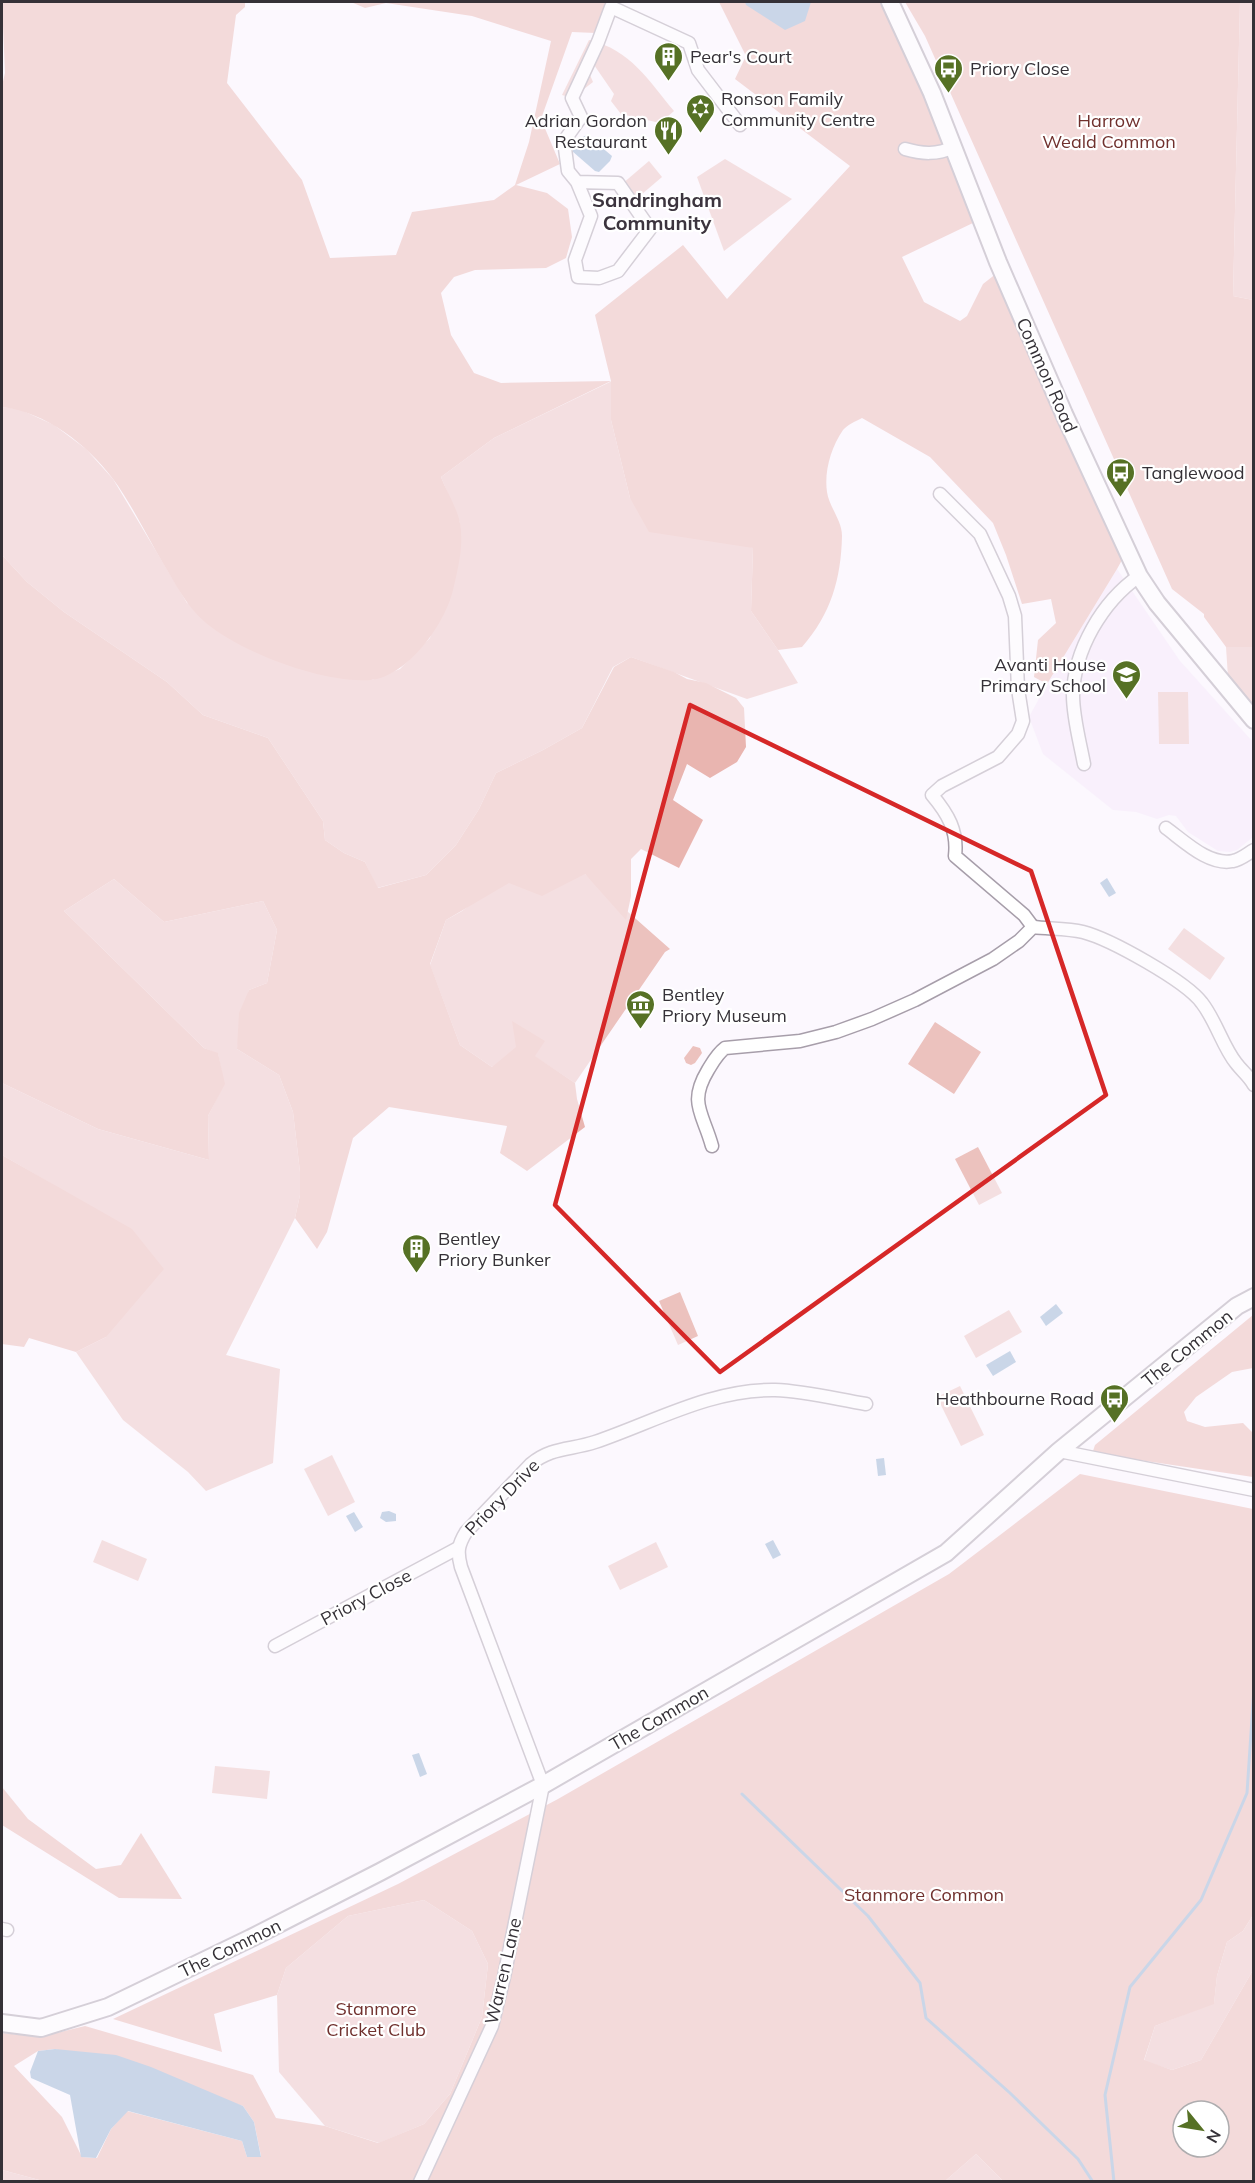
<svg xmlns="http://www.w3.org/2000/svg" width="1255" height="2183" font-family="Mulish,sans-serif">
<rect width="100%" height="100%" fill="#fcf8fe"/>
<polygon fill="#f6e7fb" points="1117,569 1180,661 1253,742 1253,837 1237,850 1230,852 1218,851 1188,832 1176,816 1169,815 1157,819 1136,812 1113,810 1043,754 1029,717 1047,684"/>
<g fill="#ecc2be">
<polygon points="1240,2 1253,2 1253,300 1233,296"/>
<path d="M589,40C631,50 648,80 674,111L660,123L621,114L611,101L614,94L590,59L580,83L590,75L593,82L584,89L579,84L572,98L562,95Z"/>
<polygon points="725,159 792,199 724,251 697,177"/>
<polygon points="649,161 662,177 635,200 622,184"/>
<polygon points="612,381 611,420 630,498 753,548 751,611 778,650 798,683 747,699 631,657 613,667 582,728 543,750 496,773 479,809 456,845 426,875 377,888 365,862 344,853 325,840 323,821 268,738 203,715 167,682 64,612 27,582 2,555 2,407 19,409 54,425 86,449 113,479 187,603 372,680 400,669 430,638 460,523 441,477 494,438"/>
<polygon points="1226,647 1253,647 1253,706 1228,677"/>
<polygon points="1158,692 1188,692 1189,744 1159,744"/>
<polygon points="585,874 670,949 665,952 575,1083 531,1054 492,1067 460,1045 430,965 446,920 462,911 507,877"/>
<polygon points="114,879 164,922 263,901 277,930 267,983 249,990 237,1049 279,1075 293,1112 300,1172 300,1195 295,1218 226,1355 280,1369 273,1463 206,1491 188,1472 123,1420 76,1352 106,1337 52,1184 2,1155 2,1083 98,1129 209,1160 208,1116 224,1084 218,1054 204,1048 64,911"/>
<polygon points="1184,928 1225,958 1210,980 1168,949"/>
<polygon points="935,1022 981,1052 954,1094 908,1064"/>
<polygon points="693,1046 700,1048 702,1053 695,1063 691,1065 686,1063 684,1058"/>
<polygon points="978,1147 1002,1193 979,1205 955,1159"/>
<polygon points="680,1292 698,1336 678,1345 659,1301"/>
<polygon points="1009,1310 1022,1332 976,1358 964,1336"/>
<polygon points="960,1386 984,1435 961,1446 937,1397"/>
<polygon points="332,1455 355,1502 328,1516 304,1469"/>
<polygon points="102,1540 147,1559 138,1581 93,1562"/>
<polygon points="656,1542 668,1567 620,1590 608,1566"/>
<polygon points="215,1766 270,1771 267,1799 212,1793"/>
<polygon points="424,1900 472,1931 488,1964 482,2017 450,2094 424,2124 379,2143 325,2126 279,2072 277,1995 286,1968 348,1916"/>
<polygon points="1253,1915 1253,1970 1201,2060 1172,2070 1144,2061 1155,2026 1214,2003 1217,1976 1227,1942 1243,1931"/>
<polygon points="976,2154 1003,2181 944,2182"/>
<polygon points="2,2170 43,2181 2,2181"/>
</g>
<g fill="#e9b5b0" fill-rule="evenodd">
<path d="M2,2H245V7L236,15L227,83L302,180L330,258L396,255L412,212L494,200L515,185L529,142L551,41L472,16L386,3L365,8L351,2H614L596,33L572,32L541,119L560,164L516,185L547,193L568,209L572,237L566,258L546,268L475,270L454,277L441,293L451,335L474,373L501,383L611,381L595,315L683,245L727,299L850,166L735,79L746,56L719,2H885L899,26L975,222L902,257L924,302L960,321L967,316L983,284L997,273L1042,382L1122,560L1117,569L1047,684L1034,677L1038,640L1056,623L1051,599L1022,604L1006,555L993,523L930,457L862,418C856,421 847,425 843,430C831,447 824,472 827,492C829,507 842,520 842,536C841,579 831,614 802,647L778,650L751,611L753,548L649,532L630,498L611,420V381L494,438L441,477C447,492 457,508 460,523C464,546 458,568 453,590C445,624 408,676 371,680C324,684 242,653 206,623C187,607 176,585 164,565C148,538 131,503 113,479C87,444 45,412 2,407V86L5,73Z"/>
<polygon points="905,2 1240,2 1233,296 1253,300 1253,647 1226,647 1204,617 1204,614 1172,589 925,36"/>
<polygon points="2,555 27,582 64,612 167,682 203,715 268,738 323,821 325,840 344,853 365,862 378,888 426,875 456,845 479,809 496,773 543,750 582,728 614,667 631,657 674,672 687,679 706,683 736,698 744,708 746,747 737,762 710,778 687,764 673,800 703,820 679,868 641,849 631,859 631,896 626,920 585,874 542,896 509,883 446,920 430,964 460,1045 492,1067 516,1047 512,1021 545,1041 535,1056 575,1083 577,1099 585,1127 527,1171 500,1153 507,1126 389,1107 353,1138 327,1232 317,1249 295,1218 300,1195 300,1172 293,1112 279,1075 237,1049 239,1013 249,990 267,983 277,930 263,901 164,922 114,879 64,911 204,1048 218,1053 225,1084 208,1116 209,1160 98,1129 2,1083"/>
<polygon points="2,1155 132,1229 164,1269 106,1337 76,1352 29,1338 24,1347 2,1344"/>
<polygon points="1253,1315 1253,1368 1232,1372 1196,1397 1184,1412 1187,1421 1205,1427 1243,1423 1253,1433 1253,1477 1099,1454 1093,1451 1095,1445"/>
<path d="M1080,1474L1253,1509V1915L1243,1931L1227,1942L1217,1976L1214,2004L1155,2026L1144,2060L1172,2070L1201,2060L1253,1970V2181H1003L976,2154L944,2182L43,2181L2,2170V2033L40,2037L85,2026L253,2075L276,2118L325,2126L378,2143L424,2124L450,2094L482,2017L488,1964L472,1931L424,1900L348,1916L286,1968L277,1995L214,2014L222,2052L113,2019L398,1884L558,1799L949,1574ZM55,2049L243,2106L254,2122L261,2156L247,2157L242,2141L127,2111L111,2129L97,2158L82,2157L62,2117L14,2066L38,2051ZM1183,2111H1219V2147H1183Z"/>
<polygon points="2,1787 28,1819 96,1869 121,1865 141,1833 182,1899 119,1898 2,1825"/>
</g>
<g fill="#8eaecf">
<polygon points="745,2 811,2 805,21 785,30 746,5"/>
<polygon points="587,135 612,156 610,161 599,172 595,171 572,151 575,141"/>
<polygon points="1107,878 1116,893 1109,897 1100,883"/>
<polygon points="1056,1304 1063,1313 1046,1326 1040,1317"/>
<polygon points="1010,1351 1016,1362 993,1376 986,1365"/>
<polygon points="884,1458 886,1475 878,1476 876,1459"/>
<polygon points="389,1511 396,1514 396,1521 386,1522 380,1518 382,1512"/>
<polygon points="354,1512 363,1527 355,1532 346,1516"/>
<polygon points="773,1540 781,1555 773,1559 765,1544"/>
<polygon points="419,1753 427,1774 420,1777 412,1755"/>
<polygon points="55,2049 116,2055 151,2067 243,2106 254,2122 261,2157 247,2157 242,2141 128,2111 111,2129 96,2158 81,2157 70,2095 31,2078 30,2072 38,2051"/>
</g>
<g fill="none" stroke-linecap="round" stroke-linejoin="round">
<g stroke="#8eaecf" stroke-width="3">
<polyline points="742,1794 868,1916 920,1983 926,2018 1010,2093 1078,2159 1093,2182"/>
<polyline points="1114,2182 1105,2095 1130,1987 1201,1900 1247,1793 1254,1688"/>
</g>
<defs>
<g id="minor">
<path d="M905,149C922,154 937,155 954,147"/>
<polyline points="577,182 618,183 650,229 618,271 599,278 578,277 575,260 591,216 577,182 568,171 564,141 581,117 572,98 598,42 611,7 689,43 698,70 740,125"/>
<path d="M940,494L980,534L1009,596L1015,616L1018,689L1023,721L1018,734L998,757L942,786L932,795C948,814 958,831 955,856L1024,915L1033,927"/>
<path d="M1084,764C1080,742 1073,718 1073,695C1074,650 1102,602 1139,576"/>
<path d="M1166,828C1184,841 1209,866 1233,861C1240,860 1247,854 1254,850"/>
<path d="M712,1146C703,1113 688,1103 708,1070C713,1062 717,1054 725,1048L800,1041L836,1032L872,1019L915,1000L993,959L1019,941L1033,927C1049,929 1067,928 1083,932C1110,939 1186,981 1202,1003C1216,1021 1223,1047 1236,1063C1242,1071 1249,1076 1254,1085"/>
<polyline points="1059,1451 1254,1490"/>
<polyline points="275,1646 458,1548"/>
<polyline points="2,1929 7,1930"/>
<path d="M420,2182L492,2026L504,1977L543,1785L461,1567C457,1552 458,1545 466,1532L531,1464C551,1447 571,1450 595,1442C654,1422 711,1389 775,1390C805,1391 836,1399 866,1404"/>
</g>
<g id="major">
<polyline points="890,2 932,93 998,262 1064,414 1139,576 1157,603 1254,720"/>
<polyline points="2,2023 41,2028 108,2007 251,1938 380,1872 543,1785 946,1553 1059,1451 1237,1306 1254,1297"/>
</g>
</defs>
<use href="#minor" stroke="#a79eaa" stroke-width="15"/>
<use href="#major" stroke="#a79eaa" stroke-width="20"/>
<use href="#minor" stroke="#fff" stroke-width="12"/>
<use href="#major" stroke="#fff" stroke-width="16"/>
</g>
<path d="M0 0H1255V2183H0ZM690,705L1031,871L1106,1095L720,1372L555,1205Z" fill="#fcf8fe" fill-opacity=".55" fill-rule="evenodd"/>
<path fill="none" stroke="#d62828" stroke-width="4.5" stroke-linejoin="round" d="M690,705L1031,871L1106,1095L720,1372L555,1205Z"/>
<defs>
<symbol id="building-pin" viewBox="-11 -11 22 30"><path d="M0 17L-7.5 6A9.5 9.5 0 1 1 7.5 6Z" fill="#567125" stroke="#fff"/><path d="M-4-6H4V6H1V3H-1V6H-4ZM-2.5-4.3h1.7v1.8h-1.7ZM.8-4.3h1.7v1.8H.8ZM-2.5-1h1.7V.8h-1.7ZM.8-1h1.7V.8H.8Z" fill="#fff"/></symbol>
<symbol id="bus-pin" viewBox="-11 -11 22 30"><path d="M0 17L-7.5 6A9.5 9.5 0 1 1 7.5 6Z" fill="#567125" stroke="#fff"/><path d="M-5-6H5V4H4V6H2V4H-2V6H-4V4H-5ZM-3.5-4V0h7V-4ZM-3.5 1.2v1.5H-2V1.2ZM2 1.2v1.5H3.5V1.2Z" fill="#fff"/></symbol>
<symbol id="synagogue-pin" viewBox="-11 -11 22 30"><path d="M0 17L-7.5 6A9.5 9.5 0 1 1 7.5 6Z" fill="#567125" stroke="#fff"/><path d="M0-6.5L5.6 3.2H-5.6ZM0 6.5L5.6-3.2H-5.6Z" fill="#fff"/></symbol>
<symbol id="restaurant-pin" viewBox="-11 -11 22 30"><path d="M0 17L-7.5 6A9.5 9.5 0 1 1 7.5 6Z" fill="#567125" stroke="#fff"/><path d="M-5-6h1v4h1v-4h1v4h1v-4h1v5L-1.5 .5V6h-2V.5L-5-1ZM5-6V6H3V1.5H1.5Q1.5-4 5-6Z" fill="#fff"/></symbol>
<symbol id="school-pin" viewBox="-11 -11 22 30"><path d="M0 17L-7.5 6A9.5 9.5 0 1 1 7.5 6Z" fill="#567125" stroke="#fff"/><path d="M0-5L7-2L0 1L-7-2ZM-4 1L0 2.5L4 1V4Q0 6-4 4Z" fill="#fff"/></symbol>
<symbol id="museum-pin" viewBox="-11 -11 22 30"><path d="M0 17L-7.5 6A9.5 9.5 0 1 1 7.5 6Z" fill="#567125" stroke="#fff"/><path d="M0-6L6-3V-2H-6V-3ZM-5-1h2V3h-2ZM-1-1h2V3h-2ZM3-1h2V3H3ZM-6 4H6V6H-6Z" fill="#fff"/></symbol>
</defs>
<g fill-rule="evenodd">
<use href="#building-pin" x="652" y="40" width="33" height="45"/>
<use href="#bus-pin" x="932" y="52" width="33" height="45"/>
<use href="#synagogue-pin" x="684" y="92" width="33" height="45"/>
<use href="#restaurant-pin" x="652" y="114" width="33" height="45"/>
<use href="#bus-pin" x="1104" y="456" width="33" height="45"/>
<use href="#school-pin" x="1110" y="658" width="33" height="45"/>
<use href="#museum-pin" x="624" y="988" width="33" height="45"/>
<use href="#building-pin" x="400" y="1232" width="33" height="45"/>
<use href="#bus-pin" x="1098" y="1382" width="33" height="45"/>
</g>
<g text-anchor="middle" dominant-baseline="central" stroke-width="4.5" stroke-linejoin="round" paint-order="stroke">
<g font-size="18" fill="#353137" stroke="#fff" text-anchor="start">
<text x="690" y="56">Pear's Court</text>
<text x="970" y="68">Priory Close</text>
<text x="721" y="98">Ronson Family<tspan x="721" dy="21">Community Centre</tspan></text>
<text x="647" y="120" text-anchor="end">Adrian Gordon<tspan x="647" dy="21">Restaurant</tspan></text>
<text x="1142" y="472">Tanglewood</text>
<text x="1106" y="664" text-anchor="end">Avanti House<tspan x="1106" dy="21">Primary School</tspan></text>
<text x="662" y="994">Bentley<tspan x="662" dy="21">Priory Museum</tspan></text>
<text x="438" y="1238">Bentley<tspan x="438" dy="21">Priory Bunker</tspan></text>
<text x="1094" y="1398" text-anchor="end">Heathbourne Road</text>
</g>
<g font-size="18" fill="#70302d" stroke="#fff">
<text x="1109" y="120">Harrow<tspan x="1109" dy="21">Weald Common</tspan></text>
<text x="924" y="1894">Stanmore Common</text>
<text x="376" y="2008">Stanmore<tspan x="376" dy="21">Cricket Club</tspan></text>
</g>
<g font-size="18" fill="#353137" stroke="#fff">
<text transform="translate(1047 375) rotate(66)">Common Road</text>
<text transform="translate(1187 1348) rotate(-39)">The Common</text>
<text transform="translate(502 1497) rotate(-46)">Priory Drive</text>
<text transform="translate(366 1597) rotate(-28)">Priory Close</text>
<text transform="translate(659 1718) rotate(-30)">The Common</text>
<text transform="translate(230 1948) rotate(-26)">The Common</text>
<text transform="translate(503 1971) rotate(-77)">Warren Lane</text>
</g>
<g font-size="20" font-weight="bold" fill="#3c343e" stroke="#fff">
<text x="657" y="199">Sandringham<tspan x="657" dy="23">Community</tspan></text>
</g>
</g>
<rect width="1255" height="2183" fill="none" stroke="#353137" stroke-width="6"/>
<g transform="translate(1201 2129) rotate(120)"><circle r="28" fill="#ffffff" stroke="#aeadaf" stroke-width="1.5"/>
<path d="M0-4.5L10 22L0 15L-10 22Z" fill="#567125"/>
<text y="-9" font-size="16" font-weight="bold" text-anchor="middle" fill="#353137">N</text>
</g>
</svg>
